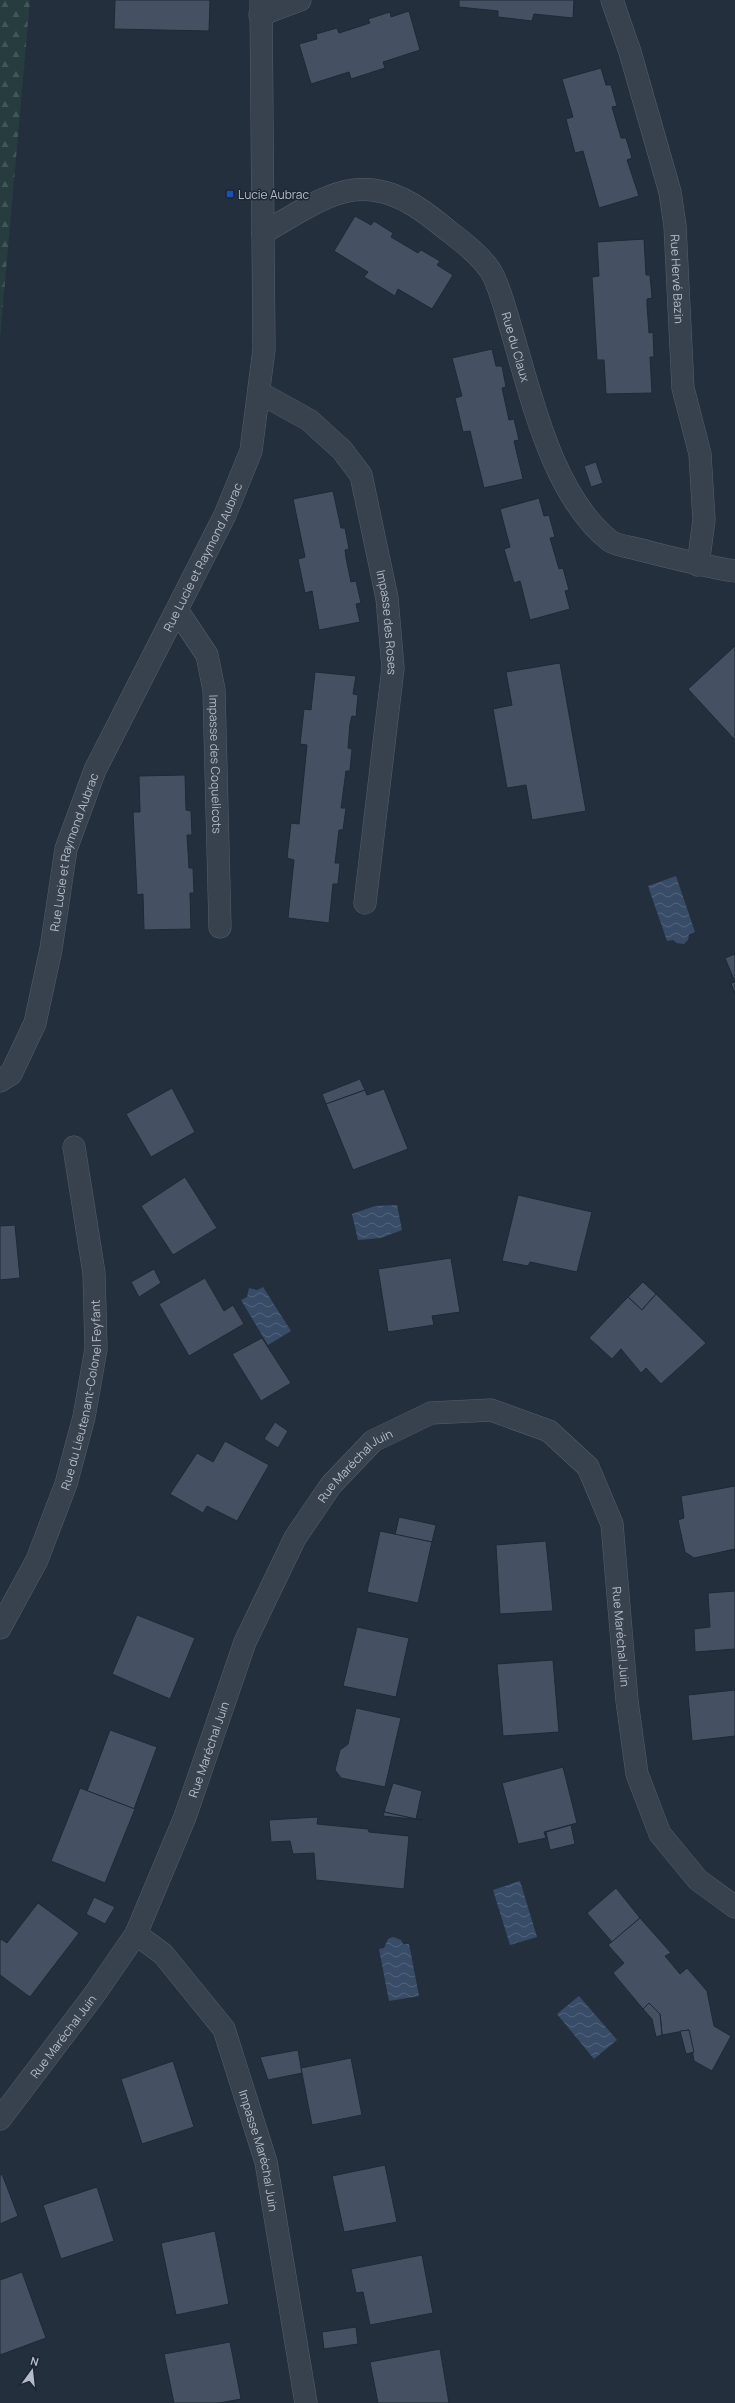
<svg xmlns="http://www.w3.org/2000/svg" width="735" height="2403" font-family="Manrope,sans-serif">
<defs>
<pattern id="forest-firs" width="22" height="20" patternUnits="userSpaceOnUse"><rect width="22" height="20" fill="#263c3f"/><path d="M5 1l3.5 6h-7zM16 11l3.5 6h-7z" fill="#435659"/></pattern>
<pattern id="water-waves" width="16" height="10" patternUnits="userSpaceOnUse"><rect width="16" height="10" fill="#394c67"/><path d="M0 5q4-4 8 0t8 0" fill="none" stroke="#53647b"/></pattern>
</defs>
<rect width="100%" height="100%" fill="#242f3e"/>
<polygon fill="url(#forest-firs)" points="0,0 30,0 0,338"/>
<g fill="url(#water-waves)">
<polygon points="676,876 695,932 689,934 688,940 684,944 677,943 673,940 667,941 648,886"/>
<polygon points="397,1205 402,1230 381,1238 358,1240 352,1214 375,1206"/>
<polygon points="263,1287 291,1331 268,1345 241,1300 247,1297 249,1288 257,1290"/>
<polygon points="520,1881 537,1937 510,1945 493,1890"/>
<polygon points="393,1937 401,1940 403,1944 409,1944 419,1996 389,2001 379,1949 384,1948 388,1939"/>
<polygon points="579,1996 617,2040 594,2059 557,2014"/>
</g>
<g fill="#455162" stroke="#1f2835">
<polygon points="115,0 210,0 209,31 114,29"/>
<polygon points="459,0 574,0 573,18 534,14 532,21 498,17 498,11 459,7"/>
<polygon points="409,11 420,50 383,62 385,68 351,79 349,72 311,84 299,44 317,39 316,34 337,28 339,33 370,23 368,19 390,12 391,17"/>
<polygon points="601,68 606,85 611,85 617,106 612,107 621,138 626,138 632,158 627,160 639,196 599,208 583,151 575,153 566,119 573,117 562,79"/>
<polygon points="355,216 371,225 374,221 393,233 391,237 418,253 421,250 440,261 437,265 453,275 432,309 398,289 395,296 364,277 368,272 334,251"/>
<polygon points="644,239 646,275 650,275 652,298 647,299 647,305 649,333 653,332 654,357 650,357 652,393 606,394 604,360 597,360 592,277 599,276 597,242"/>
<polygon points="492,349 496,366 502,366 506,387 502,388 509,420 514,419 519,440 514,441 523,479 484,488 470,431 463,432 455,398 462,396 452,358"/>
<polygon points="596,462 603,483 591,487 584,466"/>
<polygon points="333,491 341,528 345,528 349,549 345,550 346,558 351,582 356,581 361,603 356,604 360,622 319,630 312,591 305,593 298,559 305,557 293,499"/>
<polygon points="539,498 544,516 549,515 555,537 550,538 559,569 563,568 569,590 565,591 570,609 530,620 520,581 514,583 504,549 510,547 500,509"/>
<polygon points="735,646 735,740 688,689"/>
<polygon points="560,663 586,811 532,820 526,785 507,788 493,709 512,705 506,672"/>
<polygon points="315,672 356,676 353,694 358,695 356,717 352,716 350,724 348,748 352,749 350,771 346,771 341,808 346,808 343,830 339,830 335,863 340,863 338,884 333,884 329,923 288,918 294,860 287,858 291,823 299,824 307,745 300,744 304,709 311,710"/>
<polygon points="185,775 186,810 191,811 192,835 187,835 189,868 193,868 194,893 190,893 191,929 144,930 143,894 137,895 133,812 140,812 139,776"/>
<polygon points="735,954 735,994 731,983 735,982 725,958"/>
<polygon points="360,1079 365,1090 326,1104 322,1094"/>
<polygon points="172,1088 195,1132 151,1157 126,1114"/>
<polygon points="384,1089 408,1149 353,1170 326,1104 365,1090 367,1095"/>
<polygon points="185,1177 217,1228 173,1255 141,1206"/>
<polygon points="518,1195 592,1212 577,1272 530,1262 528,1266 502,1261"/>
<polygon points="15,1225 20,1278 0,1280 0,1226"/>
<polygon points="451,1258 460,1312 432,1316 434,1325 388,1332 378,1269"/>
<polygon points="154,1269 161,1283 139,1297 131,1282"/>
<polygon points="205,1278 224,1311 233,1305 244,1324 189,1356 159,1304"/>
<polygon points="643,1282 656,1294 642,1310 628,1297"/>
<polygon points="656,1294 706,1343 661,1384 646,1368 641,1373 621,1349 612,1359 589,1338 628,1297 642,1310"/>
<polygon points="262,1338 291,1383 261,1401 232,1354"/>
<polygon points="275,1422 288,1431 278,1448 264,1439"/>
<polygon points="225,1441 269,1465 237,1521 207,1506 203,1513 170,1494 197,1453 213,1462"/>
<polygon points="735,1486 735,1549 694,1558 685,1552 678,1520 684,1518 681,1496"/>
<polygon points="399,1517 436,1525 432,1542 395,1535"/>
<polygon points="380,1531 432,1542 418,1603 367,1592"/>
<polygon points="546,1541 553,1611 500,1614 496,1545"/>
<polygon points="735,1591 735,1649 695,1652 694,1629 710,1627 708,1593"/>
<polygon points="137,1615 195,1638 170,1699 112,1674"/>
<polygon points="357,1627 409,1638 396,1697 343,1686"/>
<polygon points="553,1660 559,1732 503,1736 497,1664"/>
<polygon points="735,1690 735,1736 692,1741 688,1695"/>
<polygon points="356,1708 401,1718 385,1787 341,1778 335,1770 340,1750 348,1744"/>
<polygon points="110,1730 157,1747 134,1809 87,1791"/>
<polygon points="563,1767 577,1823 544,1832 546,1838 518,1844 502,1783"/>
<polygon points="393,1783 422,1791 416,1819 384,1812"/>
<polygon points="80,1788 135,1809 105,1883 51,1861"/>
<polygon points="384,1812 416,1819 423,1820 383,1816"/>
<polygon points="318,1817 317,1824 368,1829 369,1832 409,1836 404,1889 316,1880 314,1853 293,1854 290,1841 271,1842 269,1820"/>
<polygon points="571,1825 575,1844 550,1850 546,1832"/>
<polygon points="616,1888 640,1918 612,1942 587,1913"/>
<polygon points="94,1897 115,1907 105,1924 86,1914"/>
<polygon points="38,1903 79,1933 30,1997 0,1975 0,1941 1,1939 7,1943"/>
<polygon points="640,1918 671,1953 665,1956 680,1974 687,1968 707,1991 714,2026 731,2036 712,2071 694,2061 689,2030 662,2035 660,2014 649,2003 643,2009 613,1973 624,1963 608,1945"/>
<polygon points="649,2003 660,2014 662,2035 656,2037 652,2019 643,2009"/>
<polygon points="689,2030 694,2052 686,2054 680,2031"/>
<polygon points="298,2050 302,2073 268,2080 260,2057"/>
<polygon points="351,2058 362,2115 312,2125 301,2068"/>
<polygon points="173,2061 194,2127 142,2144 121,2079"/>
<polygon points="385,2165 397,2222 344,2232 332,2176"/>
<polygon points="2,2174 18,2216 0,2224 0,2176"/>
<polygon points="97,2187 114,2241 61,2259 43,2205"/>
<polygon points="215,2231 229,2304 176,2315 161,2243"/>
<polygon points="422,2255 433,2313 370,2325 363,2292 356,2293 351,2269"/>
<polygon points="22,2272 46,2338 0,2355 0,2280"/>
<polygon points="356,2327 358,2344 324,2349 322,2332"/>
<polygon points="230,2342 241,2399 219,2403 174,2403 164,2354"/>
<polygon points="440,2349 449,2403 378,2403 370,2362"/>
</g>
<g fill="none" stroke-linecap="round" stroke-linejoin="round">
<defs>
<g id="minor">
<path id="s1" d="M612,0L630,52L670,192L675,226L683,388L700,454L704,520L698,565"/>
<polyline points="260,15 300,0"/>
<path id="s2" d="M263,233C330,194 365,164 436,221C454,236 476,250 490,270C499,283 507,316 512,332C532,399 553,496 610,541C616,545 629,547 637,549C669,557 702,566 735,571"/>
<path id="s3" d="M260,393L309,420L342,450L361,475L387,598L393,668L365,903"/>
<path id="s4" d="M177,610L207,655L214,690L220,927"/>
<path id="s5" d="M0,1081L11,1074L35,1023L51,949L66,849L95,770L225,515L251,451L264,349L261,0"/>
<path id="s6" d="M0,1628L37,1560L66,1484L84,1417L96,1349L94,1273L74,1147"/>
<path id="s7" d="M136,1934L163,1954L224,2029L266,2162L306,2403"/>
<path id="s8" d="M0,2119L94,1995L136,1934L185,1817L245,1642L295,1538L331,1485L373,1441L431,1413L491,1410L549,1431L588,1467L612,1524L627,1701L637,1774L660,1834L698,1880L735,1907"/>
</g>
</defs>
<use href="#minor" stroke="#565f6c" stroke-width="23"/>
<use href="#minor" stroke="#38414e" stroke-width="22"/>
</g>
<rect fill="#1a4fb4" stroke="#1d2633" stroke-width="1.5" x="226" y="190" width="8" height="8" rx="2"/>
<g text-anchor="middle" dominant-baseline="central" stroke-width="3" stroke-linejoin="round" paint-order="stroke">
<g font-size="12" fill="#b4bcc9" stroke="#1d2633" text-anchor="start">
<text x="238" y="194">Lucie Aubrac</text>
</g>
<g font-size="12" fill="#b4bcc9" stroke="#1d2633">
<text stroke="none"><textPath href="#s1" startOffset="288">Rue Hervé Bazin</textPath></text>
<text stroke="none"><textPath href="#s2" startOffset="346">Rue du Claux</textPath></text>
<text stroke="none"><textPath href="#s5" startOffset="569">Rue Lucie et Raymond Aubrac</textPath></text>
<text stroke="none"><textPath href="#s3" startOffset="282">Impasse des Roses</textPath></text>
<text stroke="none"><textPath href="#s4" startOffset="164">Impasse des Coquelicots</textPath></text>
<text stroke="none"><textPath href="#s5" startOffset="245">Rue Lucie et Raymond Aubrac</textPath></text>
<text stroke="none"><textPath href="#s6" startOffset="250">Rue du Lieutenant-Colonel Feyfant</textPath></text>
<text stroke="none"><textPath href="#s8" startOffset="752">Rue Maréchal Juin</textPath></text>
<text stroke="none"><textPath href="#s8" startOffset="1196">Rue Maréchal Juin</textPath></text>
<text stroke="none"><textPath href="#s8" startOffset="428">Rue Maréchal Juin</textPath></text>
<text stroke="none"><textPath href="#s8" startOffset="104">Rue Maréchal Juin</textPath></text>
<text stroke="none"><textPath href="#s7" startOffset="257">Impasse Maréchal Juin</textPath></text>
</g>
</g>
<g transform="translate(32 2371) rotate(15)" stroke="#1d2633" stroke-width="3" paint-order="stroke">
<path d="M0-3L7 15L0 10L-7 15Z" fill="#b4bcc9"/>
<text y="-6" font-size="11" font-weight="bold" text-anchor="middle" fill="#b4bcc9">N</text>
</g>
</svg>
